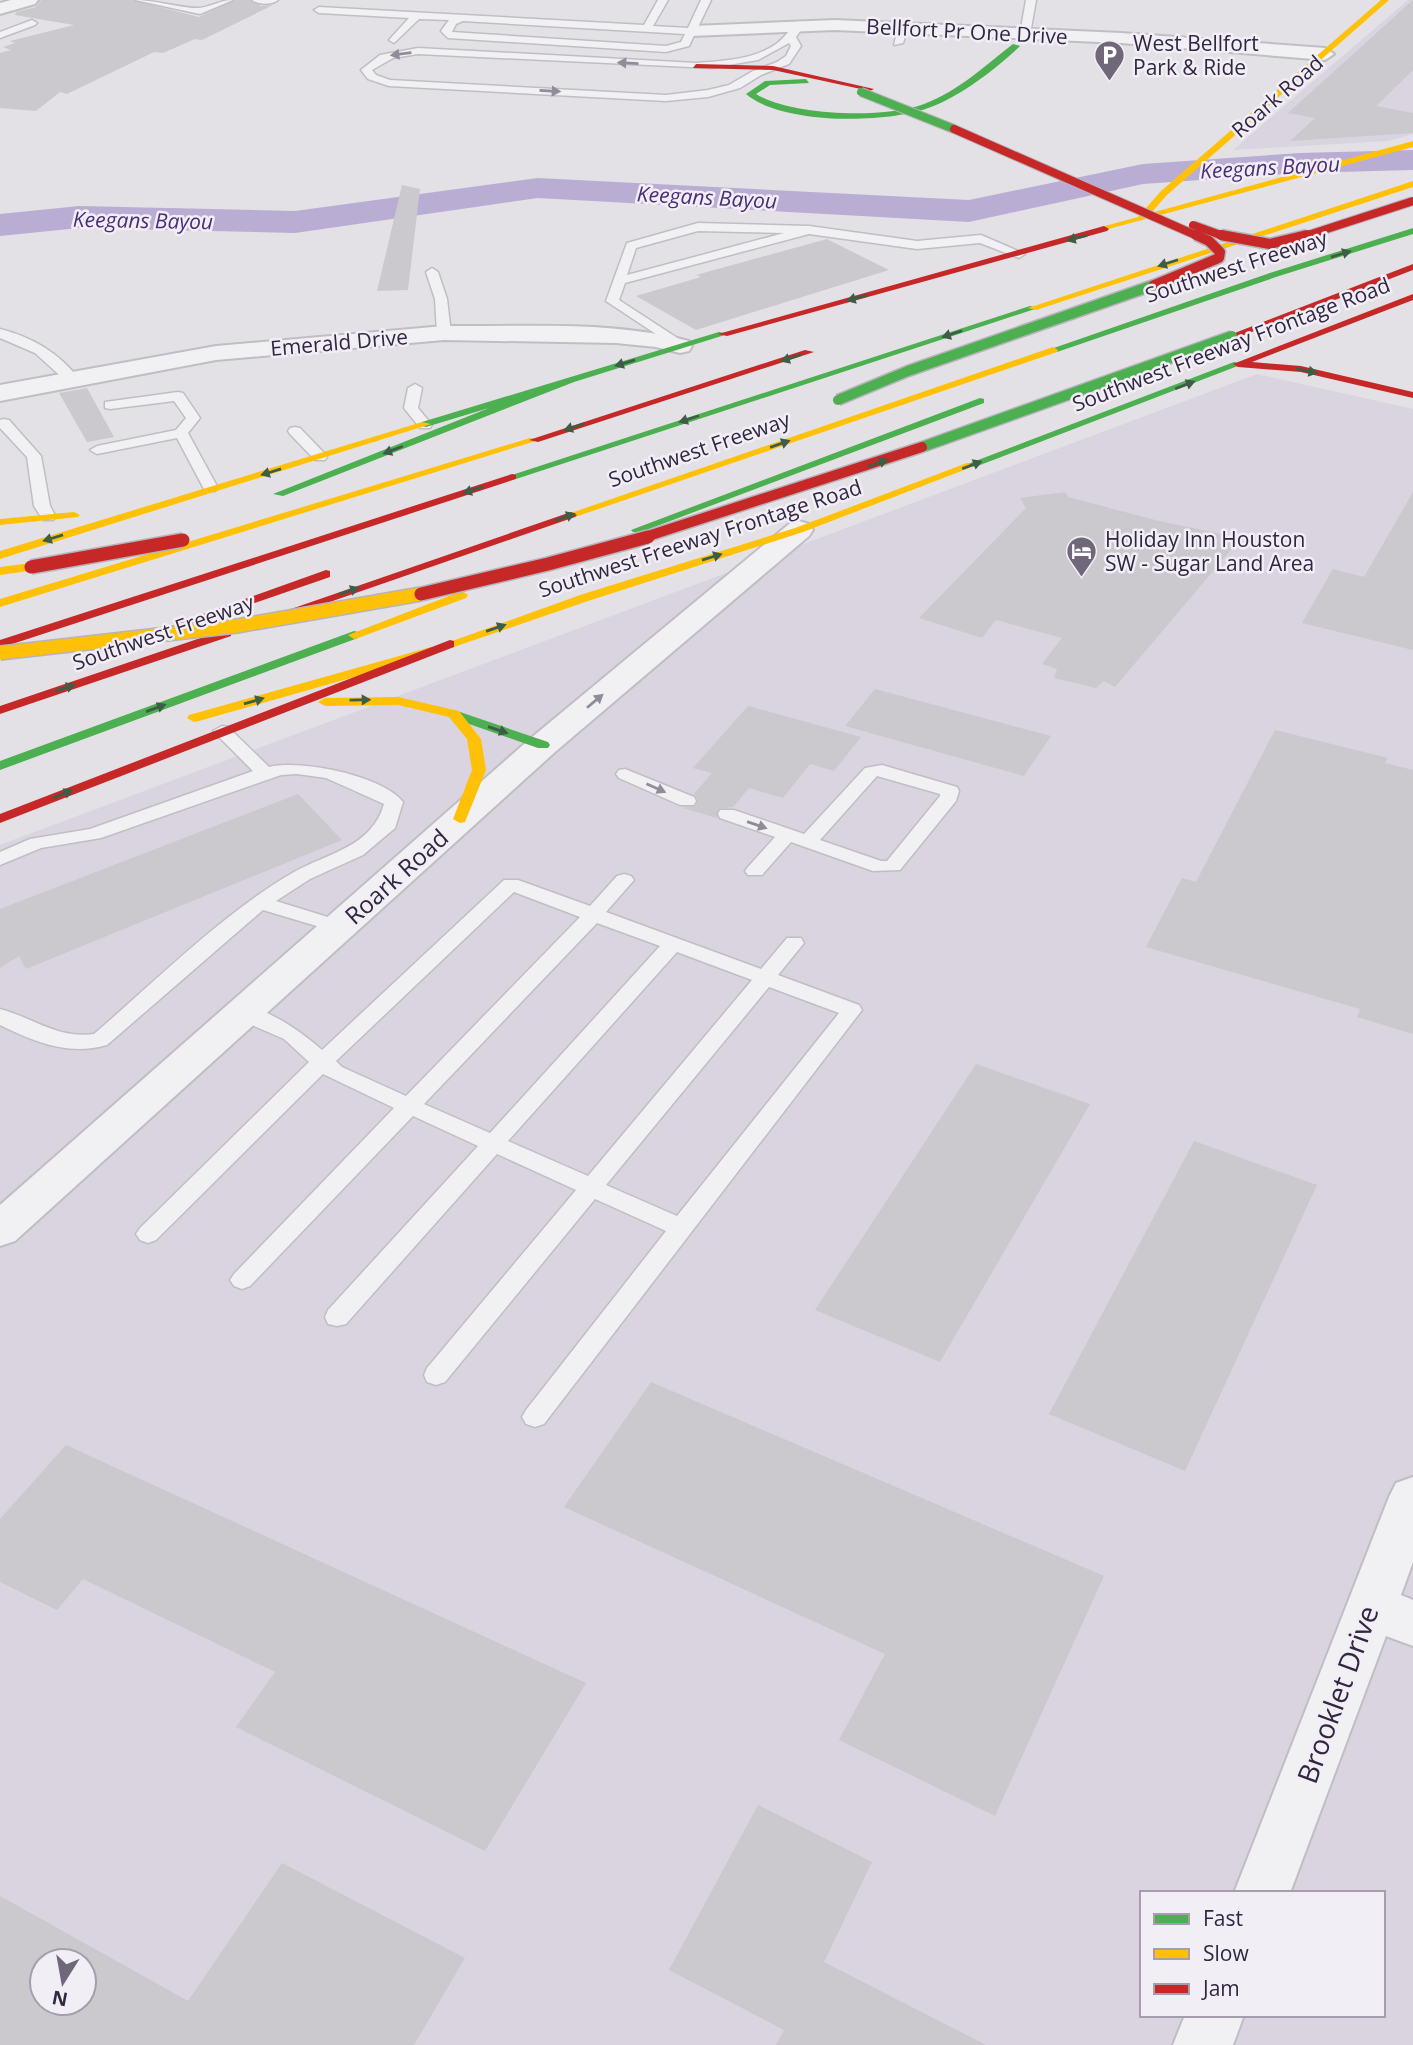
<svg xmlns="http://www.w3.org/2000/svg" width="1413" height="2045" font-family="'Open Sans',sans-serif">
<rect width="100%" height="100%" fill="#e3e1e6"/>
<g fill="#d9d4df" fill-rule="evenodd">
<polygon points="1408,0 1413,0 1413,134 1389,141 1233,150"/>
<path d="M1257,374L1413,409V2045H0V845ZM1142,1893H1383V2015H1142ZM42,1961H84V2003H42Z"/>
</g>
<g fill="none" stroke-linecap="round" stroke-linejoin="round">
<polygon fill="#baadd4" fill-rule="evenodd" points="1413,150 1413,170 1300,173 1143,184 969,222 538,198 295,233 79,228 0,236 0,214 79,206 295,211 538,178 969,200 1143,164 1300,153"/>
</g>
<g fill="#cbc8ce" fill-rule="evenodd">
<polygon points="41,0 132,0 199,17 235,0 250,0 261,6 273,5 202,40 195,39 163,53 154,52 67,94 60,92 36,111 0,108 0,53 11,50 3,47 15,43 10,41 74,25 15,15 16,12 36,7"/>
<polygon points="1413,0 1413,70 1376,106 1413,113 1413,133 1290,141 1315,118 1288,113"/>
<polygon points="402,185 420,189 408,290 377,291"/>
<polygon points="827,239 889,270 696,330 636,296 701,277 696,275"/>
<polygon points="87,388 114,437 87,442 59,393"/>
<polygon points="1065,492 1068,497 1159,521 1241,538 1115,687 1104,681 1096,688 1054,678 1057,669 1042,664 1062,638 996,620 982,638 919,618 1026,508 1020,498"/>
<polygon points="1413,492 1413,650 1302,623 1333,569 1364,577"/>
<polygon points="875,689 1051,736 1024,776 845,726"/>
<polygon points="748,706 861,737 834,771 810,764 783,798 749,788 733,807 718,809 717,818 683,808 696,806 698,800 694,794 712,773 693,768"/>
<polygon points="1275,730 1388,758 1385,763 1413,770 1413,1034 1357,1017 1360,1009 1146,947 1182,878 1196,882"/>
<polygon points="298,794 342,840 26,969 19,956 0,968 0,909"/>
<polygon points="976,1064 1090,1104 940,1362 815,1310"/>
<polygon points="1194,1141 1317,1185 1185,1471 1049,1414"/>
<polygon points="651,1382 1104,1576 995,1816 839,1740 885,1654 564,1507"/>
<polygon points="66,1445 586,1683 485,1851 236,1727 275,1672 83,1579 57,1610 0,1582 0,1519"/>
<polygon points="758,1805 872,1862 824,1962 986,2045 776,2045 784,2030 669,1970"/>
<path d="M282,1863L465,1958L414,2045H0V1896L188,2001ZM42,1961H84V2003H42Z"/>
</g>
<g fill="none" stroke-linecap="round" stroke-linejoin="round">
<defs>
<g id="lane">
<path d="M135,0C155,0 184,9 199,8C211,7 220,0 233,0L200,14Z"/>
<path d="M252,0H278C272,5 258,5 252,0Z"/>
<path d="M658,0H668L653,26L688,28L701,0H711L689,46L666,52L448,38L441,31L449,20L419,19L394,43L389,40L409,18L319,13L314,10L319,7L644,25ZM463,21L685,34L681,42L666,46L452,32L456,24Z"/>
<polygon points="1026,0 1036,0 1030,34 1025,37 1020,34"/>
<polygon points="32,20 37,23 35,25 0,38 0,32"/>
<path d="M800,21L805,24L796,37L801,46L789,64L761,75L740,88L708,97L666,101L389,86L368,79L361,70L380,55L418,48L696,63C723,61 753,60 776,44C786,37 791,26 800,21ZM789,43L791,46L786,56L777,62L753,71L729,85L708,90L666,95L390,80L376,75L372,70L393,58L418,54L711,68L758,60Z"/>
<polygon points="903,25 908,28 903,43 894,45 898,28"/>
<path d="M698,223L809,226L917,241L981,235L1025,254L1019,258L980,243L917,249L809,234L625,283L619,300L685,343V349L680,350L606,301L627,243ZM698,231L784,233L627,275L636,248Z"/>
<polygon points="432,268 438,272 447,299 451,333 444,337 437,333 435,299 426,272"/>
<path d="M0,329C32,337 59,353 79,379L77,382H67L35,353L0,338Z"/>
<polygon points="415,384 422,388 418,408 432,425 430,428 420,428 404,408 408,388"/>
<polygon points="178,392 183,393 200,418 188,433 218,488 215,491 205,491 177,438 97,454 90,450 97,446 176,430 186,418 174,401 110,409 105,408 105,402"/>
<polygon points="4,419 9,420 41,456 50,506 56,517 53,520 43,520 34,506 27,457 0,428 0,420"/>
<polygon points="295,427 300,428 325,454 327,457 325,460 315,460 290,434 288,431 290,428"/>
<path d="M222,726L228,727L269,767C301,759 383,776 403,802L395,828L363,855L310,879L276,901L347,923L350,927L347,931L340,933L263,910L107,1045C68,1056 35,1042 0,1025V1009C34,1018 57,1039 94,1034C157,980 223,913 294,872C328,853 372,847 384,804L326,778L297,774L281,775L101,838L41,848L0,865V852L30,839L90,829L253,771L213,731Z"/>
<path d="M882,765L957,787L959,791L956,801L900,870L873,871L791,842L762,875H748L745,871L748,867L775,837L720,818L718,814L720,810H734L804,834L865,768ZM877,776L940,794V796L887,861H881L820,840Z"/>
<polygon points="625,769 694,797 696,801 694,805 680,805 619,778 616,774 619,770"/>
<path d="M624,874L631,876L634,880L606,912L761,969L787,938H801L804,943L778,975L859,1005L862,1010L544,1424L535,1427L526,1424L522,1417L526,1410L666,1231L595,1199L445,1382L436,1385L427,1382L424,1375L427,1368L576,1190L497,1154L346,1324L337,1326L328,1324L325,1317L328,1310L478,1146L413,1116L250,1286L242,1289L234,1286L230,1280L234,1274L394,1108L323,1074L156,1240L148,1243L140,1240L136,1234L140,1228L309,1062L284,1039L236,1018L233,1013L236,1008C260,1001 304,1034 322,1050L504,880H518L590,906L617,876ZM514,892L580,917L406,1096L342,1067L336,1061ZM597,923L660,946L490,1133L424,1104ZM677,952L752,980L588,1176L508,1141ZM769,987L839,1013L677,1216L606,1185Z"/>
</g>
<g id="street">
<polygon points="11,0 38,0 35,4 0,14 0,3"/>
<polygon points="835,20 1121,33 1325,48 1334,54 1325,60 1121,43 835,30 692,36 683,31 692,26"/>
<path d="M444,326C525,327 610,320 689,341L692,346L689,351L680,353L656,347L616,343L444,340L216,360L0,401V385L216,346Z"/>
<polygon points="799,521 809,524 813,530 809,536 555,752 15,1241 0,1246 0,1205 531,738 789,524"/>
<polygon points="1413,1477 1413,1562 1401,1595 1413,1600 1413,1646 1386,1636 1290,1893 1234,1893 1389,1497 1396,1483"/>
<polygon points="1185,2015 1244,2015 1233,2045 1173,2045"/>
</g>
</defs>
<use href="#lane" stroke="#c0bec4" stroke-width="3"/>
<use href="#street" stroke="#c0bec4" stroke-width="4"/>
<use href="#lane" fill="#f1f0f3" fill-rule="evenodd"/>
<use href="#street" fill="#f1f0f3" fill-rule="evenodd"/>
<g fill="#4caf50" fill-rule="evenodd">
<path d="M1013,44L1020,46C996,69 962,95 931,107C888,124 782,125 746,94L765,81L806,79L809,83L770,85L756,94C792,116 884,119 924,104C957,92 986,65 1013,44Z"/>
<polygon points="1413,228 1413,234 1279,276 1057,352 1048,350 1273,272"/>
<polygon points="1030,306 1038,308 516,479 506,477"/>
<polygon points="719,332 728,334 574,382 283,496 273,494 489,408 426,427 422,426 422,422"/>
<polygon points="1234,362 1243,364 975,467 965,465"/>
<polygon points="980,398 984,399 984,403 641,532 633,532 631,530"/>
<polygon points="354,631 358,632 358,638 0,770 0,761"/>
<polygon points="454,710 548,742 550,745 548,748 538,748 449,717 447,714"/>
</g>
<g fill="#ffc107" fill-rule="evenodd">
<polygon points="1381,0 1389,0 1167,195 1151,213 1413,141 1413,147 1101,231 1101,227 1138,217 1161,191"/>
<polygon points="1413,181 1413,187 1036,310 1028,308"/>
<polygon points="1053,347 1058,350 1057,352 575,517 565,515"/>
<polygon points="422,422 431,424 0,559 0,551"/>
<polygon points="530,438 539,440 0,607 0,599"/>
<polygon points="967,463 977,465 803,532 588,601 454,647 446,647 444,644 580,595 795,528"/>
<polygon points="74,512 80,515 78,517 0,525 0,519"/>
<polygon points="31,563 37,567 35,570 0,575 0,567"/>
<polygon points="462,591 468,595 466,598 358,638 354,639 348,635"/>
<polygon points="431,647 435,648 435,654 199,721 194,722 187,718 189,715"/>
<polygon points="398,697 459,711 481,739 486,770 465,822 460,823 453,819 472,770 467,739 449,717 398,705 325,706 318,702 325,698"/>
</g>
<g fill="#c62828" fill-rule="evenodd">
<polygon points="696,64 773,66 874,89 870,91 773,70 693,68"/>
<polygon points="1104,226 1109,229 1107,231 727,336 718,334"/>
<polygon points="1413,264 1413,270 1236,338 1227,336"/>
<polygon points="1413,294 1413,300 1252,362 1301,366 1413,392 1413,398 1301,372 1238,367 1233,364"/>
<polygon points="805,350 814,352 538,442 529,440"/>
<polygon points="512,474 516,475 516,479 0,648 0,640"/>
<polygon points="571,512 577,515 575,517 301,612 297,613 291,609"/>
<polygon points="326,570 330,571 330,577 185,627 177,627 175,624"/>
<polygon points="227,629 231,630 231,636 0,714 0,706"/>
<polygon points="450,640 454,641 454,647 0,823 0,814"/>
</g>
<defs>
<polyline id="fast-bridge-far1" points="861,92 954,129"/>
<g id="fast-bridge">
<polyline points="838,400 908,371 1154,285"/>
<polyline points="922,447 1232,336"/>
</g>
<polyline id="slow-bridge" points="0,653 237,626 421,594"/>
<g id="jam-bridge-far2">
<polyline points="954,129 1200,237"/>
<polyline points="1193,225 1226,237"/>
<polyline points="1302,237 1413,201"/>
</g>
<g id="jam-bridge-far1">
<polyline points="1221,235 1270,244 1307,235"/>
<polyline points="1154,285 1219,258 1220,252 1209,241 1196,235"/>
<polyline points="642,538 922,447"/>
</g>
<g id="jam-bridge">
<polyline points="31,567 183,540"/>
<polyline points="421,594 548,564 648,537"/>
</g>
</defs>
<use href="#fast-bridge-far1" stroke="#b6b3bb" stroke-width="10" stroke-linecap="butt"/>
<use href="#fast-bridge" stroke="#b6b3bb" stroke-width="13" stroke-linecap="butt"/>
<use href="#slow-bridge" stroke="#b6b3bb" stroke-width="16" stroke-linecap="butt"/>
<use href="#jam-bridge-far2" stroke="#b6b3bb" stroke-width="10" stroke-linecap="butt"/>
<use href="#jam-bridge-far1" stroke="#b6b3bb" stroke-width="13" stroke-linecap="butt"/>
<use href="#jam-bridge" stroke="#b6b3bb" stroke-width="16" stroke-linecap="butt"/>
<use href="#fast-bridge-far1" stroke="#4caf50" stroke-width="8"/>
<use href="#fast-bridge" stroke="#4caf50" stroke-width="10"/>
<use href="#slow-bridge" stroke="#ffc107" stroke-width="13"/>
<use href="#jam-bridge-far2" stroke="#c62828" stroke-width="8"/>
<use href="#jam-bridge-far1" stroke="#c62828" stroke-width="10"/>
<use href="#jam-bridge" stroke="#c62828" stroke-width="13"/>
</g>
<defs><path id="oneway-solid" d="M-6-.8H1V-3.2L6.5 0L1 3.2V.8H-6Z" transform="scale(1.75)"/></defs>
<g fill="#928b9a">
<use href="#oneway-solid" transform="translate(401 54) rotate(173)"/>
<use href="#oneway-solid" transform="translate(628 63) rotate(-177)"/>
<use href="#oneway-solid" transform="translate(550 91) rotate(3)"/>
<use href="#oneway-solid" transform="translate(595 701) rotate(-40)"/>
<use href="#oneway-solid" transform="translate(656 788) rotate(24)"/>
<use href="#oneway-solid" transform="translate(757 825) rotate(19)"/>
</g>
<g fill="#3d5d47">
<use href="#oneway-solid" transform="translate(1077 238) rotate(165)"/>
<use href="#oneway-solid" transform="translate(1341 254) rotate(-17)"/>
<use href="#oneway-solid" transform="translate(1168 263) rotate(162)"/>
<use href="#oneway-solid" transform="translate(857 298) rotate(165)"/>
<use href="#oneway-solid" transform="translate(952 334) rotate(162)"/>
<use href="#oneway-solid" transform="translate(791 358) rotate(162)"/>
<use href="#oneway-solid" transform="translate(625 363) rotate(163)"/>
<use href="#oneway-solid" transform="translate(1307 371) rotate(11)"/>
<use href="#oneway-solid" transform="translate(1185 385) rotate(-21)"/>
<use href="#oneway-solid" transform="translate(689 419) rotate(162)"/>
<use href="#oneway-solid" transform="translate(574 427) rotate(162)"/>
<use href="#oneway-solid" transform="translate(780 444) rotate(-19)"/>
<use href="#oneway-solid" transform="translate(393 450) rotate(159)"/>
<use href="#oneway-solid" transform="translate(878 463) rotate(-20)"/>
<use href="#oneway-solid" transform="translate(972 465) rotate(-21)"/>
<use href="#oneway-solid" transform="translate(271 472) rotate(163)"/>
<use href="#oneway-solid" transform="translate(473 490) rotate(162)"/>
<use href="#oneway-solid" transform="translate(565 517) rotate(-19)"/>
<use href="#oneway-solid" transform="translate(53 538) rotate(163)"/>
<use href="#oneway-solid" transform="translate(712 557) rotate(-17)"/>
<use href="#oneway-solid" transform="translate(349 591) rotate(-19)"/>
<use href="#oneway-solid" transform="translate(496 628) rotate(-19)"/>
<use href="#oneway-solid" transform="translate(65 688) rotate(-19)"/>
<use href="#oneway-solid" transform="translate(360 700) rotate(-1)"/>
<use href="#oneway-solid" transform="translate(254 701) rotate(-16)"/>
<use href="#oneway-solid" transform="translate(156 708) rotate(-20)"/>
<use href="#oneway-solid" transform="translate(498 730) rotate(19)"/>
<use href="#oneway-solid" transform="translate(63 794) rotate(-22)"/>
</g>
<defs>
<symbol id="parking-pin" viewBox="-11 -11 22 30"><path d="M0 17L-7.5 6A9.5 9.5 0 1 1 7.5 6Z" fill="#71677b" stroke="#f2eef6"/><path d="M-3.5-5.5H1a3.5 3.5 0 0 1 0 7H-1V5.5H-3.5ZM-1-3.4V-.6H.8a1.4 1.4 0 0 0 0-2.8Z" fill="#fff"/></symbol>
<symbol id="hotel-pin" viewBox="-11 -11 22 30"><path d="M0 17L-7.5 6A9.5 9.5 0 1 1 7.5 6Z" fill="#71677b" stroke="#f2eef6"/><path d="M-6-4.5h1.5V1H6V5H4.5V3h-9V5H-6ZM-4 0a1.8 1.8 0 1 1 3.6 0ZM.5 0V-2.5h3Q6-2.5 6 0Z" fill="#fff"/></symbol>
</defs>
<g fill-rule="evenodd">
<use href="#parking-pin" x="1092" y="38" width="35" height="47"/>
<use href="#hotel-pin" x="1064" y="534" width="35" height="47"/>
</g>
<g text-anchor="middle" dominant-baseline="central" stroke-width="5" stroke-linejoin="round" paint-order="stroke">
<g font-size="21" fill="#332641" stroke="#f2eef6">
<text transform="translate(967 31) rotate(3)">Bellfort Pr One Drive</text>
<text transform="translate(1277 96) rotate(-41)">Roark Road</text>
<text transform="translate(1236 266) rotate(-18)">Southwest Freeway</text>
<text transform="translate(339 342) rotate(-5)">Emerald Drive</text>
<text transform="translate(1231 344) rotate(-21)">Southwest Freeway Frontage Road</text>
<text transform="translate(699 449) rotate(-19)">Southwest Freeway</text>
<text transform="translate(700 538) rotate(-18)">Southwest Freeway Frontage Road</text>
<text transform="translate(163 632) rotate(-19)">Southwest Freeway</text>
</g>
<g font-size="21" fill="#332641" stroke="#f2eef6" text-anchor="start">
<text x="1133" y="43">West Bellfort<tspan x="1133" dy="24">Park &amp; Ride</tspan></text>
<text x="1105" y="539">Holiday Inn Houston<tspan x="1105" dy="24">SW - Sugar Land Area</tspan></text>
</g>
<g font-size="21" font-style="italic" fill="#4b2e78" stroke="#f2eef6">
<text transform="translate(1270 167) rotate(-3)">Keegans Bayou</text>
<text transform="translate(707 197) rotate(3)">Keegans Bayou</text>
<text transform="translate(143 220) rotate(1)">Keegans Bayou</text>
</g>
<g font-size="24" fill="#332641" stroke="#f2eef6">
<text transform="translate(396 876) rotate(-42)">Roark Road</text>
</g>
<g font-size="28" fill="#332641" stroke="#f2eef6">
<text transform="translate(1337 1694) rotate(-70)">Brooklet Drive</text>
</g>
</g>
<rect x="1140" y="1891" width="245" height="126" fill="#f2eef6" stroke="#a69eae" stroke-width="2"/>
<rect x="1154" y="1914" width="35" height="10" fill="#4caf50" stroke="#a69eae" stroke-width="2"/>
<text x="1203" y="1926" font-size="21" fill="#332641">Fast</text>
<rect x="1154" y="1949" width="35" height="10" fill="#ffc107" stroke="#a69eae" stroke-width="2"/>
<text x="1203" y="1961" font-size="21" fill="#332641">Slow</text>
<rect x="1154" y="1984" width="35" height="10" fill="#c62828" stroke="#a69eae" stroke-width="2"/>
<text x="1203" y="1996" font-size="21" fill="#332641">Jam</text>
<g transform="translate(63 1982) rotate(191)"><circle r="33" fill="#f2eef6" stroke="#a69eae" stroke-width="2"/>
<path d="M0-5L12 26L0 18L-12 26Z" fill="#71677b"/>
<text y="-10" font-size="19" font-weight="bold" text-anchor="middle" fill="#332641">N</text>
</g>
</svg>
